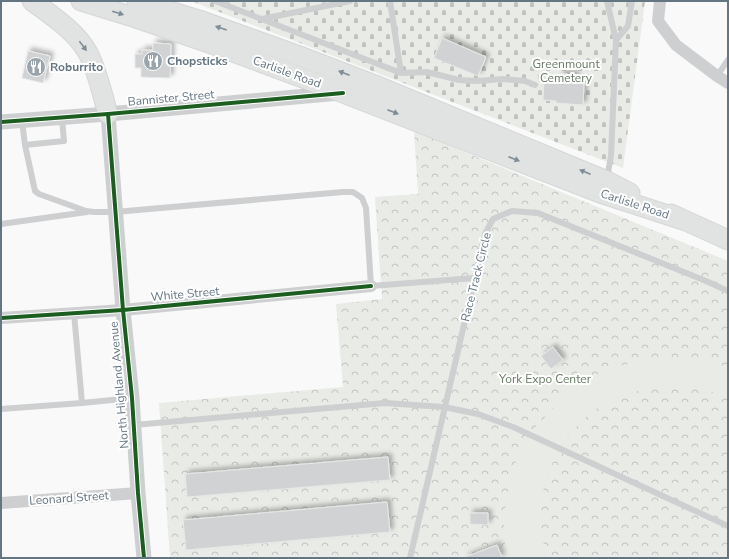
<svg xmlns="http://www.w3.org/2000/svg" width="729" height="559" font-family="'Nunito Sans',sans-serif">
<defs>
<pattern id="cemetery-stones" width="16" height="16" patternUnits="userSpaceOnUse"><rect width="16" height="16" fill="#e8ebe6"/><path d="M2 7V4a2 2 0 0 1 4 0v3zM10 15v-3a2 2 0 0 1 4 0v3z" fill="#c0c3c0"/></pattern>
<pattern id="park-crowns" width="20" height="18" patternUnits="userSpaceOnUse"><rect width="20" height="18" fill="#e8ebe6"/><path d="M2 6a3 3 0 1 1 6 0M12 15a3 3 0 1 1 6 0" fill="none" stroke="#c0c3c0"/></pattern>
<filter id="shadow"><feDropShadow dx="3.5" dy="-3.5" stdDeviation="2" flood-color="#0004"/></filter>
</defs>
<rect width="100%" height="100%" fill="#f9f9f9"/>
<polygon fill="url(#cemetery-stones)" points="191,1 645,1 623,168"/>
<polygon fill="url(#park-crowns)" points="414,131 728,261 728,558 170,558 159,403 343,387 336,304 382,299 375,197 418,194"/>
<path fill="#e8ebe6" d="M683,359L705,362L728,367V399C717,394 706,388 694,387C667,382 638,389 614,400C610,402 604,404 600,406C571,426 550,458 543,492C542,497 541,502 540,507C539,525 543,541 547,558H508C501,535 504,509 509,486C513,472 516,458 522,445C529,434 538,424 547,415C568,393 586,376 616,367C638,360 660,360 683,359Z"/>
<g fill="#d0d2d3" stroke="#e8e8e8" filter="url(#shadow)">
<polygon points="442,38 486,57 478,76 434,58"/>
<polygon points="153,43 171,44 170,78 141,77 141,68 135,68 135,54 142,54 142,50 153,50"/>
<polygon points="28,51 50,56 43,83 22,78"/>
<polygon points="561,74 576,75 575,83 584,83 583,105 556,103 556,101 543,100 544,81 557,83 557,82 560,82"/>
<polygon points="553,347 563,360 551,369 541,356"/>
<polygon points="388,457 390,480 187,497 185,474"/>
<polygon points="387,502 390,532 186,550 183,520"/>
<polygon points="470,513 488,513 488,525 470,524"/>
<polygon points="497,545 502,558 465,558 465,557"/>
</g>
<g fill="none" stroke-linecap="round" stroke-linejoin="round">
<defs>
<g id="primary">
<path d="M32,1C51,15 76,31 88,53C98,72 102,94 108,114"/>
<polyline points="81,1 136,18 209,43 343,93 600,193 683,220"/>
<polyline points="137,1 199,20 302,57 375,85 607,181 630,193"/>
<polyline points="671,214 728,240"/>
</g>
</defs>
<use href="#primary" stroke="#d5d6d7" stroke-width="21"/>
<g stroke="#cecfd0" stroke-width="6">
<polyline points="215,1 401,73 390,1"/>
<polyline points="607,1 616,40 611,156 607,178"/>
<polyline points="262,19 350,1"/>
<polyline points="616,40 628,26 632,1"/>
<polyline points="401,73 427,72 459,80 477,81 503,79 525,81 535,85"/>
<polyline points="717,76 728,60"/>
<polyline points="22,121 25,145 64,141 62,119"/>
<polyline points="25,145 35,191 39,194 86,211 94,212 115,212 343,192 353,192 362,198 366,208 371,286 474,278"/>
<polyline points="1,224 87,212"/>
<polyline points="74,313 82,403"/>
<polyline points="1,409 82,403 132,398"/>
<polyline points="134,425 385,403 444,407 478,414 513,427 728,526"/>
<polyline points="410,558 485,234 493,219 512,211 538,213 706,281 728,291"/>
</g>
<g stroke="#cecfd0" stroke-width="12">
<polyline points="660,1 658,21 676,45 717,76 728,83"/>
<polyline points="1,318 123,310 371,286"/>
<polyline points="1,503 138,493"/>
</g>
<g stroke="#cecfd0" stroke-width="15">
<polyline points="108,114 123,310 132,398 138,493 144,558"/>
<polyline points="1,122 108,114 340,93"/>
</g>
<use href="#primary" stroke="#e1e2e2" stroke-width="19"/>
<defs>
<g id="cycleway">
<polyline points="108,114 123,310 132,398 138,493 144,558"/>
<polyline points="1,122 108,114 343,93"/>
<polyline points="1,318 123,310 371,286"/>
</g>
</defs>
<use href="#cycleway" stroke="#fff" stroke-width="6"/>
<use href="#cycleway" stroke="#1b5e20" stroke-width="4"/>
</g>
<defs><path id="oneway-solid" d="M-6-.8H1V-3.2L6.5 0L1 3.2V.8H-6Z"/></defs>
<g fill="#7e8c96">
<use href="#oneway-solid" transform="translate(118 13) rotate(17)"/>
<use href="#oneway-solid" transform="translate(221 28) rotate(-161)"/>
<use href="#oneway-solid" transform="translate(83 46) rotate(53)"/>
<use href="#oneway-solid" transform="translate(344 73) rotate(-159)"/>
<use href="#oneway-solid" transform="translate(393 112) rotate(21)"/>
<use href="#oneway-solid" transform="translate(514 159) rotate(21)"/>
<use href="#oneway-solid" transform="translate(585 172) rotate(-157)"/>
</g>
<defs>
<symbol id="restaurant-disc" viewBox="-11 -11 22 22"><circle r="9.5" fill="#99a4ac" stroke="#fff"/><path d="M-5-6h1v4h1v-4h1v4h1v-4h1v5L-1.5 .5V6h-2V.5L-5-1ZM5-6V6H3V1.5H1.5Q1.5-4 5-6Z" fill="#fff"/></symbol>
</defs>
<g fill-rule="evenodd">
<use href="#restaurant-disc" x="142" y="50" width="22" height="22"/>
<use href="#restaurant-disc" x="25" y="56" width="22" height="22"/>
</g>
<g text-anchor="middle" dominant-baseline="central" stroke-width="4" stroke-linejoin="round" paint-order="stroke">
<g font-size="12" font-weight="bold" fill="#657683" stroke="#fff" text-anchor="start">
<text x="167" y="61">Chopsticks</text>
<text x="50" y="67">Roburrito</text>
</g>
<g font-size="12" fill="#687a64" stroke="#fff">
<text x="566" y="64">Greenmount<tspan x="566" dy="14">Cemetery</tspan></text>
<text x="545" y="379">York Expo Center</text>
</g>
<g font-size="12" fill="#657683" stroke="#fff">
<text transform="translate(287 72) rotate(20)">Carlisle Road</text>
<text transform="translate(171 98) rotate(-5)">Bannister Street</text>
<text transform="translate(635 204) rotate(18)">Carlisle Road</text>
<text transform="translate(476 277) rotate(-76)">Race Track Circle</text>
<text transform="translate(185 294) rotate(-5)">White Street</text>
<text transform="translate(119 385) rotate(-95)">North Highland Avenue</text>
<text transform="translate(69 498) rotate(-4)">Leonard Street</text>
</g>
</g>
<rect width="729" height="559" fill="none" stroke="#657683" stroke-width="4"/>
</svg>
